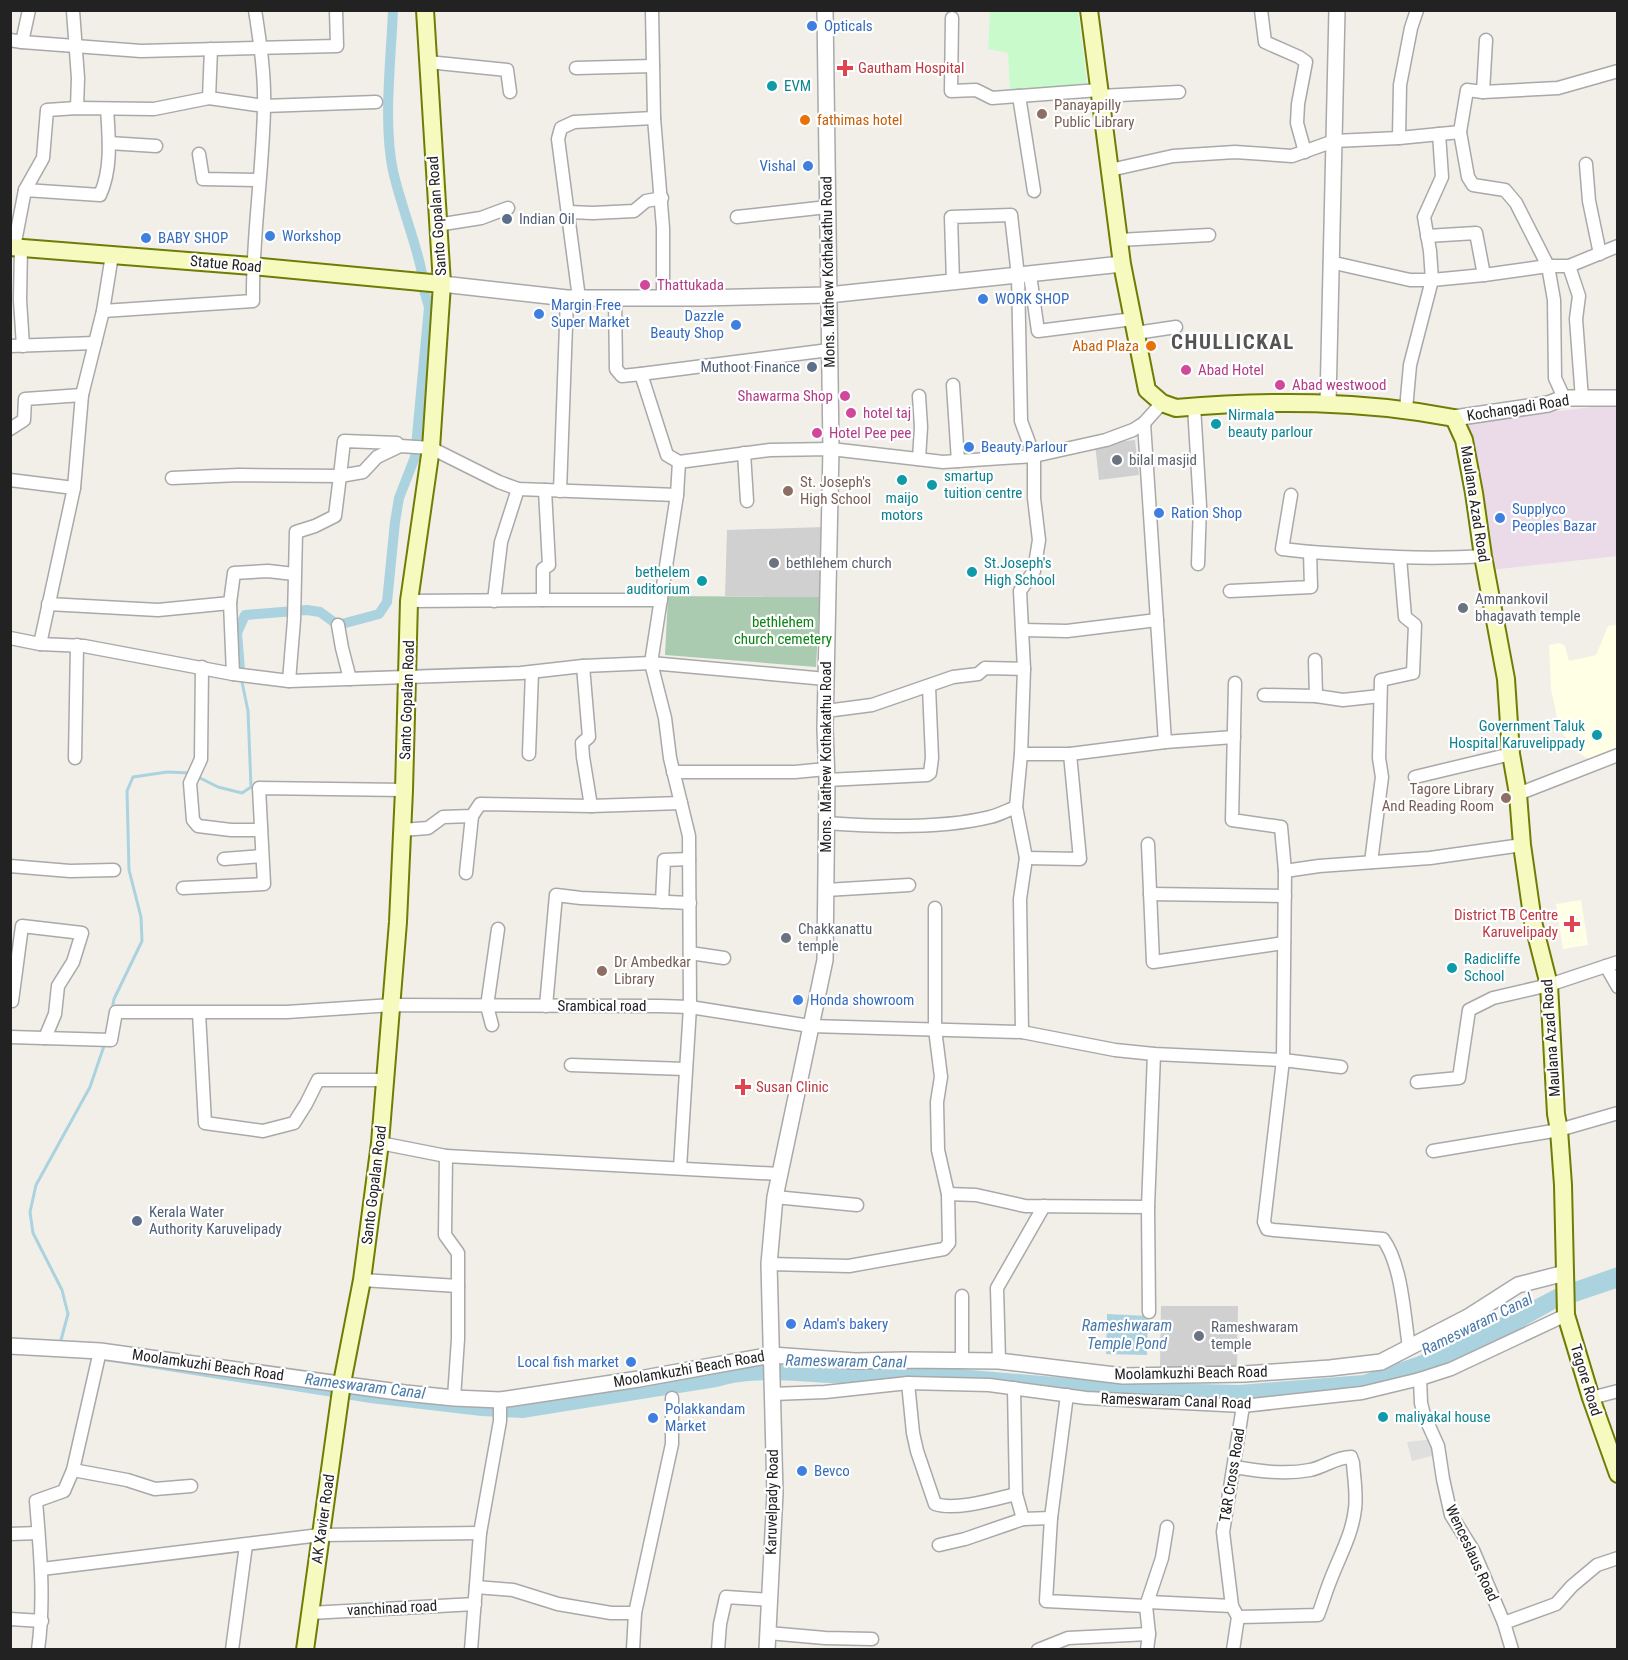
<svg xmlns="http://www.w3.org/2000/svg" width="1628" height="1660" font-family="'Roboto Condensed',sans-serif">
<rect width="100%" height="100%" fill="#f2efe9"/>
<polygon fill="#e0dfdf" points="1433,1439 1436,1455 1412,1461 1407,1442"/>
<polygon fill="#ebdbe8" points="1617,404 1617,556 1491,570 1467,422"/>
<g fill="#ffffe5">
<polygon points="1617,625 1617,752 1592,761 1582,755 1560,731 1551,689 1549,645 1560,643 1565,646 1569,661 1596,655 1608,626"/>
<polygon points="1581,900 1588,945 1563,949 1556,904"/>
</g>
<g fill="#d0d0d0">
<polygon points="1135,440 1139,475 1099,480 1095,444"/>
<polygon points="824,527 820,597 725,596 727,530"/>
<polygon points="1161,1306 1238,1306 1237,1368 1160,1367"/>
</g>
<polygon fill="#aacbaf" points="668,596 820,597 816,667 665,655"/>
<polygon fill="#c8facc" points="990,11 1078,11 1087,83 1010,93 1008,53 988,49"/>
<g fill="#aad3df">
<path d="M1617,1267V1288L1555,1309L1451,1367L1365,1389L1241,1402L853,1383C807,1385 762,1373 717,1387L523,1418L481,1416L370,1403L118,1363L11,1349V1344L501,1405L553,1400L767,1363L835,1369H959L1115,1382L1239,1385L1363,1375L1416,1357L1459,1339L1557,1288Z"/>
<polygon points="1107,1314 1148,1316 1147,1355 1106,1354"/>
</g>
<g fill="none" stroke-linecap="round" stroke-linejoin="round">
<g stroke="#aad3df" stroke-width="3">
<polyline points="196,776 218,787 242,793 251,787 248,711 242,682"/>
<polyline points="112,1010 114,999 142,941 141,917 129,870 127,791 133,777 167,772 190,773"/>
<polyline points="61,1340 68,1314 62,1290 33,1233 30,1212 36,1185 90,1087 105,1043"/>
</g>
<g stroke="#aad3df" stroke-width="10">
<path d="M393,10C391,61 383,122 393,171C401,206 415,239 422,273"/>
<polyline points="240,669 237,633 245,615 307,610 320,612 338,625 379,614 387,602 395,522 399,498 415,457 429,307 424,290"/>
</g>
<defs>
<g id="minor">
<polyline points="652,10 654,118 663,228 663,298"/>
<polyline points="1261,10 1265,42 1299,57 1306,62 1298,104 1297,123 1305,152"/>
<polyline points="73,11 78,78 77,108"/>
<polyline points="952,18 951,91 976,90 992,98 1099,90"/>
<polyline points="10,40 22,42 29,10"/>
<polyline points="22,42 141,51 337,46 336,10"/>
<polyline points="428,62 507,70 510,92"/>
<polyline points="576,68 653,66"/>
<polyline points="1483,92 1486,40"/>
<polyline points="1019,96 1034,191"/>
<polyline points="1100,96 1179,92"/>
<polyline points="209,98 264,106 376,102"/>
<polyline points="1460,132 1467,90 1483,92 1558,88 1618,71"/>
<polyline points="1399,138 1400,85 1411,28 1417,10"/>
<polyline points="109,143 156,146"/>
<polyline points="199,154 203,179 259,180"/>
<polyline points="1586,164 1589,201 1600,254"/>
<polyline points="1110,170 1173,156 1235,152 1292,156 1334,141 1399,138 1460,132 1468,177 1473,185 1505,190 1516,203 1548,266 1554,300 1555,378 1564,398"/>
<polyline points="25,190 43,158 47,110 77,108 154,109 209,98 211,49"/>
<polyline points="568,212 593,213 634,211 646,201 662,198"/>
<polyline points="737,217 827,207"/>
<polyline points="437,225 481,218 508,208"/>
<polyline points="1427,236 1476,233 1484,275"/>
<polyline points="1119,240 1209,235"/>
<path d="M14,247L25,190L100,195C112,169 109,138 107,109"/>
<polyline points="21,247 20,300 23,346"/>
<polyline points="1330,262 1410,280 1432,280 1484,275 1548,266 1569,266 1618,246"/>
<polyline points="1569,266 1579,296 1576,319 1582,399"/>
<polyline points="1030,275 1038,331 1133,319"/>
<polyline points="953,282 951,217 1011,215 1018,276 1021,421 1034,456 1034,498 1039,540 1034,571 1020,591 1024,669 1021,754 1016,807 1026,858 1020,899 1022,1032"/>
<polyline points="615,297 616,369 622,376 641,374 667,455 679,462 770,450 831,449 943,462 1034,456 1106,440 1133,430 1144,423 1162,403"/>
<polyline points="579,298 558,139 561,128 574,122 654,118"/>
<path d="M103,311L253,301C252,236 263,172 264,107C265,75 260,42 255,10"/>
<polyline points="1136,333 1176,327"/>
<polyline points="10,346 95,343"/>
<polyline points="641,374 829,350"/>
<polyline points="953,385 958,461"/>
<polyline points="1194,406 1200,506 1198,564"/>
<polyline points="1406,409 1410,365 1432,280 1430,251 1424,217 1442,177 1439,134"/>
<polyline points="1144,423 1165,742"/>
<polyline points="10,429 24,420 25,399 82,395"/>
<polyline points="744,453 747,501"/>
<polyline points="919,459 921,427 919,396"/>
<polyline points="679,462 677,495 651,663 665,718 670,758 689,836 690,1007 680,1168"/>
<polyline points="172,478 239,475 340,476 344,441 397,443"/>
<polyline points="10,480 74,488"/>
<polyline points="545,490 549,565 543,569 543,600 661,600"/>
<polyline points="560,491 567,298"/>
<polyline points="1291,495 1282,549 1310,552"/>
<path d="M1230,591L1311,587L1310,552C1368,556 1425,560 1483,556"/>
<polyline points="409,601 543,600"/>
<polyline points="494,601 501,542 518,489"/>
<polyline points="48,604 158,610 230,603"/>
<polyline points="338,625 342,648 350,679"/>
<polyline points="1023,630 1067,631 1157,620"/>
<polyline points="10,638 40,644 84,646 233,674 289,681 521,673 583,666 651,663 826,679"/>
<polyline points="40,644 74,488 82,395 103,311 112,255"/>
<polyline points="1315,660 1316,696"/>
<polyline points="583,666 589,737 582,743 583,757 591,806"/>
<polyline points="202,667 201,759 190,783 193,820 198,826 231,830 261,830"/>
<polyline points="233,674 230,603 234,573 268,571 294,574"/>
<polyline points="289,681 294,620 296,532 315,526 335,516 340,476 363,472 377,457 400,446 431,448 499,482 518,489 677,495"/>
<path d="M1235,683L1232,820L1281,827L1285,871L1283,1060L1264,1222L1267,1229L1274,1230L1383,1239C1402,1265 1404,1315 1409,1347"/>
<polyline points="1264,695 1316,696 1343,700 1380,696"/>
<polyline points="826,711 872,705 953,677 978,674 985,668 1024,669"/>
<polyline points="529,754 532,672"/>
<polyline points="1021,754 1070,754 1165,742 1234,737"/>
<polyline points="75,758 77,645"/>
<polyline points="673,772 795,772 826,769"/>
<polyline points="1415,777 1511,754"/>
<polyline points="827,780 927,775 930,773 932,758 929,687"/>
<polyline points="1518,794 1618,755"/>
<path d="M826,823C877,827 941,829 990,817C999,815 1008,810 1016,807"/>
<polyline points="402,830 428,828 443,817 472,816 480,804 591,806 681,803"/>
<polyline points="1148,844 1153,962 1284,943"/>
<polyline points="1026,858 1080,859 1070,754"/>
<polyline points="224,859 262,856"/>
<polyline points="1371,862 1382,777 1379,758 1381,680 1413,673 1415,625 1405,617 1400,558"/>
<polyline points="10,866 70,871 114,870"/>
<polyline points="1285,871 1319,866 1430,858 1522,845"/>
<polyline points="466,873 472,816"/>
<polyline points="183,888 264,884 259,788 404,790"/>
<polyline points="826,890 909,885"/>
<polyline points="1150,894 1285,896"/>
<polyline points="662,902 664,860 689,859"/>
<polyline points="935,908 935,1029 941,1077 937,1102 938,1150 948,1194 976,1195 1025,1206 1148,1207"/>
<polyline points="690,953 724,958"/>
<polyline points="1606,966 1618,987"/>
<polyline points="10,1001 12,1001 22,926 82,933 73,962 58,986 55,1014 45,1038"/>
<polyline points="546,1006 556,895 581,898 690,903"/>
<polyline points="199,1013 205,1123 263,1131 294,1123 306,1104 318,1080 385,1080"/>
<polyline points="492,1025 487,1006 498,929"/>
<polyline points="10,1037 111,1040 116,1012 287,1012 392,1005 660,1006 690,1007 810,1026 1022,1032 1115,1050 1154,1054 1283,1060 1341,1067"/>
<polyline points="571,1065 685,1069"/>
<polyline points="1417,1082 1459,1078 1469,1010 1493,998 1549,985 1618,962"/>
<polyline points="380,1143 446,1156 780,1174"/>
<polyline points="1433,1151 1559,1130 1618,1113"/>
<polyline points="446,1156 445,1235 458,1253 458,1339 454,1398"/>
<polyline points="775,1197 857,1205"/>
<polyline points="769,1264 849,1266 944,1249 949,1243 948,1194"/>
<polyline points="362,1280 458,1286"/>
<polyline points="1149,1312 1148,1207 1154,1054"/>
<polyline points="962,1359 962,1296"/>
<polyline points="999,1361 997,1288 1044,1206"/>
<polyline points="1420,1379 1421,1403 1424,1415 1438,1446 1443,1479 1451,1515 1473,1550 1504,1623 1512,1650"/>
<path d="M908,1383L913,1433L917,1451L935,1504C956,1511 995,1499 1016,1494"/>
<polyline points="1014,1388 1016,1494 1023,1519"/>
<polyline points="772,1394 825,1392 908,1383 989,1385 1086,1398 1243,1406 1362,1393 1420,1379 1451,1369 1566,1315"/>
<polyline points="1067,1395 1051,1518 1046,1601 1146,1606"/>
<polyline points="1591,1398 1618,1391"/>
<path d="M1234,1467C1259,1471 1284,1475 1310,1470C1325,1467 1336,1457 1351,1457L1353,1463C1354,1478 1357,1494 1355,1509C1352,1536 1338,1559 1329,1584C1325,1594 1322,1605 1318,1615L1238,1617"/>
<polyline points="73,1470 127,1480 155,1489 191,1486"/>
<polyline points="10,1534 38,1533"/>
<polyline points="939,1545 965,1539 1023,1519 1051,1518"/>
<polyline points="42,1569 320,1535 480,1533"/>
<polyline points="476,1587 513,1590 558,1604 611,1613 635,1613"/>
<polyline points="1148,1602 1232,1606"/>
<polyline points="310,1613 475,1604"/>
<polyline points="10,1619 42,1621"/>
<polyline points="1504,1623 1556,1604 1572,1586 1597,1565 1618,1558"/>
<polyline points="768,1633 825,1638 872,1639"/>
<path d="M38,1650C45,1599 40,1551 36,1501L64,1491L73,1470L100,1351"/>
<polyline points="232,1650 246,1545"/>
<polyline points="471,1650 480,1533 500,1421 500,1400"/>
<polyline points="633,1650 635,1613 672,1444 672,1398"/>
<polyline points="718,1650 720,1624 726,1597 770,1600"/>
<polyline points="1038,1650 1068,1638 1149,1634"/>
<polyline points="1147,1650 1149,1634 1146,1606 1162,1558 1167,1527"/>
<polyline points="1233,1650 1238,1617 1232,1606 1223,1532 1243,1406"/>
</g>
<g id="tertiary">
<polyline points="442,284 567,298 701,298 828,295 1122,264"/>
<polyline points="1328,402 1337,10"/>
<polyline points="1454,418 1548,404 1564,398 1618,398"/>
<polyline points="10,1346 100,1351 405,1393 454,1398 500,1400 639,1379 772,1355 855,1361 906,1360 999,1361 1123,1376 1245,1374 1330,1368 1381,1362 1468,1317 1518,1285 1565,1273"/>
<polyline points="767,1650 775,1493 769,1264 775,1197 825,960 827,780 825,729 831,449 825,10"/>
</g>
<g id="secondary">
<path d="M1089,10L1122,264L1147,390L1162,403L1176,408C1270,400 1361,400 1454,418L1464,440L1474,493L1483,556L1506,679L1511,754L1518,794L1522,845L1533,922L1549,985L1556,1114L1559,1130L1563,1185L1566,1315L1591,1398L1618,1474"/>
<polyline points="10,247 252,266 442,284"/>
<polyline points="305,1650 342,1383 362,1280 380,1143 398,922 404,790 409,601 431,448 442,284 425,10"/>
</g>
</defs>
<use href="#minor" stroke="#a9a9a9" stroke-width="15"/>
<use href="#tertiary" stroke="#a9a9a9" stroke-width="18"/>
<use href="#secondary" stroke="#707d05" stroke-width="20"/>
<use href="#minor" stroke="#fff" stroke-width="12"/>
<use href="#tertiary" stroke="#fff" stroke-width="15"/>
<use href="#secondary" stroke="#f7fabf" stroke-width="16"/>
</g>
<g fill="#3f7fe0" stroke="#fff" stroke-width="2">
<circle cx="812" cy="26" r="6"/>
<circle cx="808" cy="166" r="6"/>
<circle cx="270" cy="236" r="6"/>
<circle cx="146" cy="238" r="6"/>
<circle cx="983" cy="299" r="6"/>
<circle cx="539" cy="314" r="6"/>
<circle cx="736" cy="325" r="6"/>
<circle cx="969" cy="447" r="6"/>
<circle cx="1159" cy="513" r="6"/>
<circle cx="1500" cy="518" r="6"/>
<circle cx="798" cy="1000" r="6"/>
<circle cx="791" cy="1324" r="6"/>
<circle cx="631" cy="1362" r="6"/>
<circle cx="653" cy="1418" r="6"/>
<circle cx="802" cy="1471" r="6"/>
</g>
<g fill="#e0444e" stroke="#fff" stroke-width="2">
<path d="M842 59h6v6h6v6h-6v6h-6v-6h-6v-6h6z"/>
<path d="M1569 915h6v6h6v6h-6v6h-6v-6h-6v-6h6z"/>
<path d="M740 1078h6v6h6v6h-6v6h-6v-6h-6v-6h6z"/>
</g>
<g fill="#0f9aa8" stroke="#fff" stroke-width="2">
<circle cx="772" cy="86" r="6"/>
<circle cx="1216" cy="424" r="6"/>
<circle cx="902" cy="480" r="6"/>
<circle cx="932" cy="485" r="6"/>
<circle cx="972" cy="572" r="6"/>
<circle cx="702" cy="581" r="6"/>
<circle cx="1597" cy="735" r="6"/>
<circle cx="1452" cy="968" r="6"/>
<circle cx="1383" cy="1417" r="6"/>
</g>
<g fill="#8d6e63" stroke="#fff" stroke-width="2">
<circle cx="1042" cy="114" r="6"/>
<circle cx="788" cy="491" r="6"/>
<circle cx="1506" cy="798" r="6"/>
<circle cx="602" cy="971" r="6"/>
</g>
<g fill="#e8710a" stroke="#fff" stroke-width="2">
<circle cx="805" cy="120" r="6"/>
<circle cx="1151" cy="346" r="6"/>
</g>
<g fill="#5c6f8a" stroke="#fff" stroke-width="2">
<circle cx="507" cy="219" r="6"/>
<circle cx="812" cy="367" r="6"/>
<circle cx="137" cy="1221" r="6"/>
</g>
<g fill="#d1479c" stroke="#fff" stroke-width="2">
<circle cx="645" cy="285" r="6"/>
<circle cx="1186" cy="370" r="6"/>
<circle cx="1280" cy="385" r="6"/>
<circle cx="845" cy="396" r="6"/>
<circle cx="851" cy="413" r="6"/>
<circle cx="817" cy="433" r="6"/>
</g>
<g fill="#6b7280" stroke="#fff" stroke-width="2">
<circle cx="1117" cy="460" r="6"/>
<circle cx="774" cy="563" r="6"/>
<circle cx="1463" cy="608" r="6"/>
<circle cx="786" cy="938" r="6"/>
<circle cx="1199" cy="1336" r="6"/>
</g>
<g text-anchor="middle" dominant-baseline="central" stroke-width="4.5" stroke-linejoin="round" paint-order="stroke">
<g font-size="15" fill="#366cbe" stroke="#fff" text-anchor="start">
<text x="824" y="26">Opticals</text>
<text x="796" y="166" text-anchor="end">Vishal</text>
<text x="282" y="236">Workshop</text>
<text x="158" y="238">BABY SHOP</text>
<text x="995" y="299">WORK SHOP</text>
<text x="551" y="305">Margin Free<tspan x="551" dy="17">Super Market</tspan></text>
<text x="724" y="316" text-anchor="end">Dazzle<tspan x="724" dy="17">Beauty Shop</tspan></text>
<text x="981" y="447">Beauty Parlour</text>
<text x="1512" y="509">Supplyco<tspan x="1512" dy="17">Peoples Bazar</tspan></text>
<text x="1171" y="513">Ration Shop</text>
<text x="810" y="1000">Honda showroom</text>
<text x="803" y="1324">Adam's bakery</text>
<text x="619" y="1362" text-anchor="end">Local fish market</text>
<text x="665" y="1409">Polakkandam<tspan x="665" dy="17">Market</tspan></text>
<text x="814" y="1471">Bevco</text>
</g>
<g font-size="15" fill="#be3a42" stroke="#fff" text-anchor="start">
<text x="858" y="68">Gautham Hospital</text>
<text x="1558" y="915" text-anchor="end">District TB Centre<tspan x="1558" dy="17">Karuvelipady</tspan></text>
<text x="756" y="1087">Susan Clinic</text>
</g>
<g font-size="15" fill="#0d838f" stroke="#fff" text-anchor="start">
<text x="784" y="86">EVM</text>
<text x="1228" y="415">Nirmala<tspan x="1228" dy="17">beauty parlour</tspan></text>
<text x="944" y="476">smartup<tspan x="944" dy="17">tuition centre</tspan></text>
<text x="902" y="498" text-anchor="middle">maijo<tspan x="902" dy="17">motors</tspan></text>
<text x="984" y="563">St.Joseph's<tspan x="984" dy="17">High School</tspan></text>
<text x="690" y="572" text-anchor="end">bethelem<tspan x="690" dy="17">auditorium</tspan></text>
<text x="1585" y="726" text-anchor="end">Government Taluk<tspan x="1585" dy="17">Hospital Karuvelippady</tspan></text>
<text x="1464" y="959">Radicliffe<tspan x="1464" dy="17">School</tspan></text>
<text x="1395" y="1417">maliyakal house</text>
</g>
<g font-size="15" fill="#785e54" stroke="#fff" text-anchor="start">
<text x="1054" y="105">Panayapilly<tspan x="1054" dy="17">Public Library</tspan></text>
<text x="800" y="482">St. Joseph's<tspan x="800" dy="17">High School</tspan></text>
<text x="1494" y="789" text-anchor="end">Tagore Library<tspan x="1494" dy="17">And Reading Room</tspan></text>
<text x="614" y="962">Dr Ambedkar<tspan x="614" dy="17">Library</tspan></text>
</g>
<g font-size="15" fill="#c56008" stroke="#fff" text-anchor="start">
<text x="817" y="120">fathimas hotel</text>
<text x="1139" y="346" text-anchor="end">Abad Plaza</text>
</g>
<g font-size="15" fill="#222" stroke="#fff">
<text transform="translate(437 216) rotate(-94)">Santo Gopalan Road</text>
<text transform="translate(226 264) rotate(5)">Statue Road</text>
<text transform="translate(828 272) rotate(-91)">Mons. Mathew Kothakathu Road</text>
<text transform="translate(1518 408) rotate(-9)">Kochangadi Road</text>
<text transform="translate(1475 504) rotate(81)">Maulana Azad Road</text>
<text transform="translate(407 700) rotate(-88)">Santo Gopalan Road</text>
<text transform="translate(826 757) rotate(-90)">Mons. Mathew Kothakathu Road</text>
<text x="602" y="1006">Srambical road</text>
<text transform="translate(1551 1038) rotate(-94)">Maulana Azad Road</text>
<text transform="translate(374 1185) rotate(-83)">Santo Gopalan Road</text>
<text transform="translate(208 1365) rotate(8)">Moolamkuzhi Beach Road</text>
<text transform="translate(689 1369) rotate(-10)">Moolamkuzhi Beach Road</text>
<text transform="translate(1191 1373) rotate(-1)">Moolamkuzhi Beach Road</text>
<text transform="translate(1586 1380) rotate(73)">Tagore Road</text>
<text transform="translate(1176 1401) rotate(2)">Rameswaram Canal Road</text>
<text transform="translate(1232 1475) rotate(-81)">T&amp;R Cross Road</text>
<text transform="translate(772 1502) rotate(-89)">Karuvelpady Road</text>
<text transform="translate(323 1519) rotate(-82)">AK Xavier Road</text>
<text transform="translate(1472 1553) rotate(65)">Wenceslaus Road</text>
<text transform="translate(392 1608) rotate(-3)">vanchinad road</text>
</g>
<g font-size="15" fill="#4e5e75" stroke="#fff" text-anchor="start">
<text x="519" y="219">Indian Oil</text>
<text x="800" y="367" text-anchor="end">Muthoot Finance</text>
<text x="149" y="1212">Kerala Water<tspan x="149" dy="17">Authority Karuvelipady</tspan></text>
</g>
<g font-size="15" fill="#b23c85" stroke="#fff" text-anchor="start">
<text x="657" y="285">Thattukada</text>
<text x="1198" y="370">Abad Hotel</text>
<text x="1292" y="385">Abad westwood</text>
<text x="833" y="396" text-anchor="end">Shawarma Shop</text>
<text x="863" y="413">hotel taj</text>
<text x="829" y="433">Hotel Pee pee</text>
</g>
<g font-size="15" fill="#5b616d" stroke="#fff" text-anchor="start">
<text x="1129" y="460">bilal masjid</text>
<text x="786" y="563">bethlehem church</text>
<text x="1475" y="599">Ammankovil<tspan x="1475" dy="17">bhagavath temple</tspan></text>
<text x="798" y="929">Chakkanattu<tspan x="798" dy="17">temple</tspan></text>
<text x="1211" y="1327">Rameshwaram<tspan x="1211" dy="17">temple</tspan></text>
</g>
<g font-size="15" fill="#0c8416" stroke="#fff">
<text x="783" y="622">bethlehem<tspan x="783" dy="17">church cemetery</tspan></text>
</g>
<g font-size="16" font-style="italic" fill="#4a7aab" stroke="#fff">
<text transform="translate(1477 1324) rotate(-26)">Rameswaram Canal</text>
<text x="1127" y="1325">Rameshwaram<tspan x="1127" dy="18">Temple Pond</tspan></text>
<text transform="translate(846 1361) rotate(1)">Rameswaram Canal</text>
<text transform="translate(365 1386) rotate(7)">Rameswaram Canal</text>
</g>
<g font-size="21" font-weight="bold" letter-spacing="1.5" fill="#555" stroke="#fff">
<text x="1233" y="342">CHULLICKAL</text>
</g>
</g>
<rect width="1628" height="1660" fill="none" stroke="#222222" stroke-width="24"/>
</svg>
